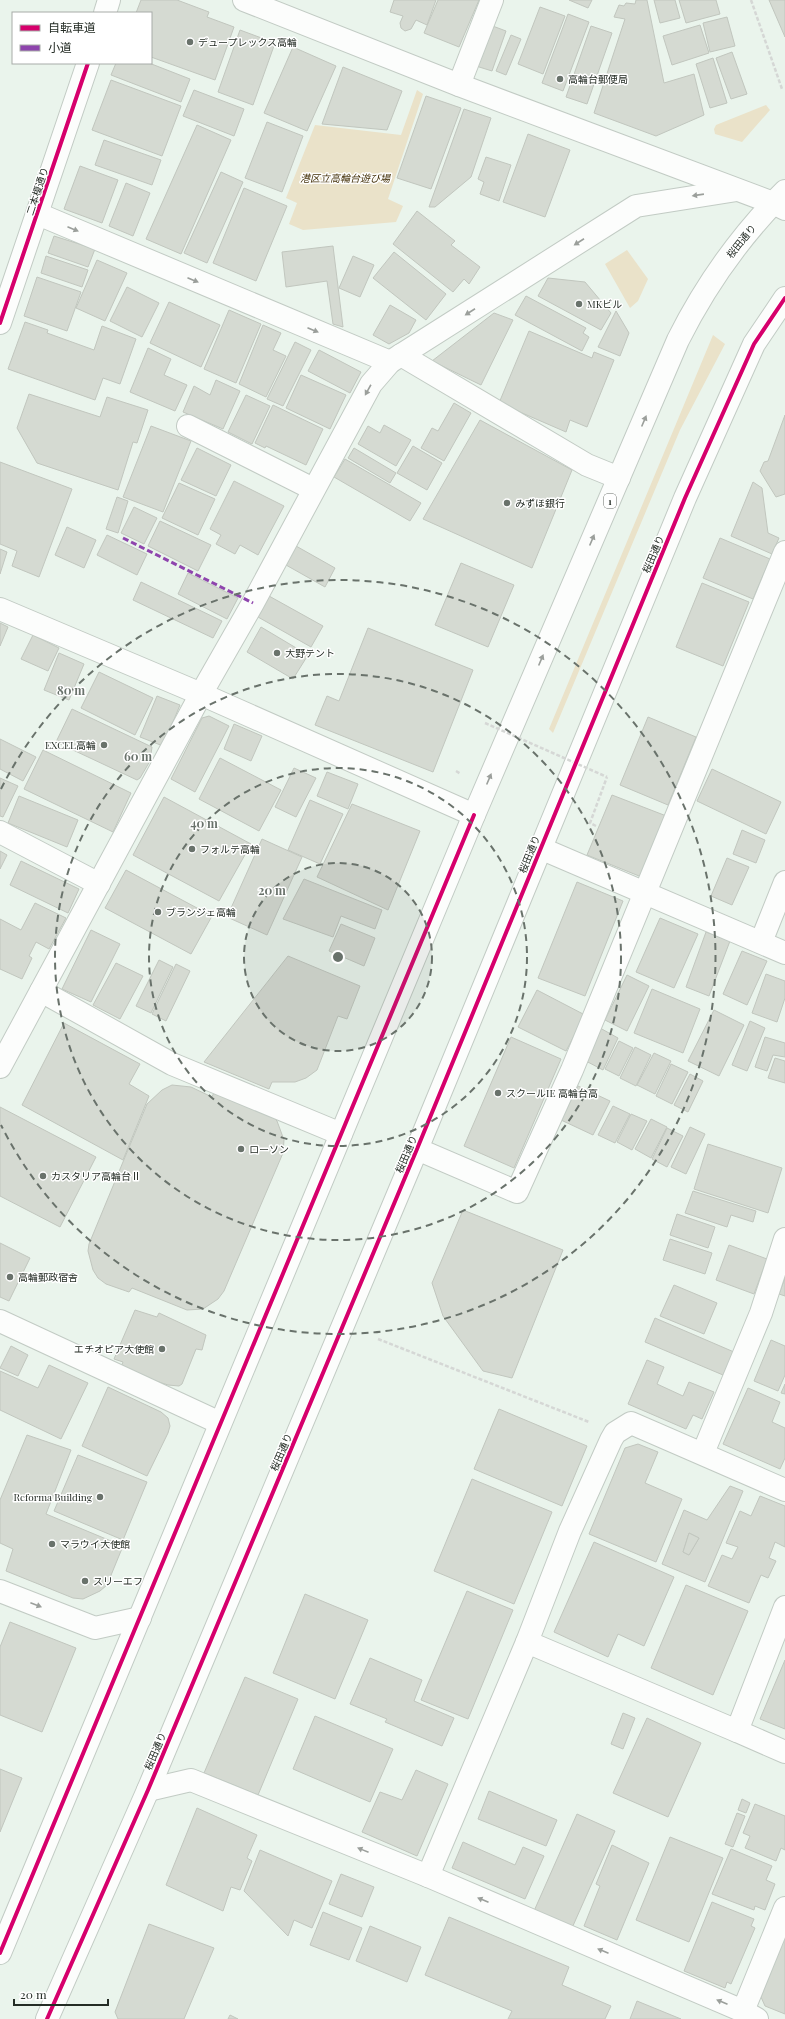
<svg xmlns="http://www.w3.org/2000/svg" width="785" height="2019" font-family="'Playfair Display','Noto Sans JP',serif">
<rect width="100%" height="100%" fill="#eaf4ec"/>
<g fill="#eae2c9">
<polygon points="417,90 423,94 388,199 403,206 396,222 303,230 289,224 297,203 286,198 315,125 401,135"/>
<polygon points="766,105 770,110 742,142 715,134 714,129 716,125"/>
<polygon points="627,250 648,279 638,301 630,308 605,264"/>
<polygon points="713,335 725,344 680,430 553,733 549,729"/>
</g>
<g fill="#d5dad2" stroke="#c1c6be" fill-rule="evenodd">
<polygon points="141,0 177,0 209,12 207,17 234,27 215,80 151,57 151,13 136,13"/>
<polygon points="394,0 436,0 427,25 416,20 411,29 405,31 401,28 400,23 403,16 390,12"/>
<polygon points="438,0 479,0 459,47 424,33"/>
<polygon points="569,0 592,0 588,8"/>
<polygon points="636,0 647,0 664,83 694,74 704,115 656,136 594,113 625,19 614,17 619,5 624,6 626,3 635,4"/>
<polygon points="654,0 675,0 680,18 660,23"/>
<polygon points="679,0 716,0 720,14 686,23"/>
<polygon points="769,0 785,0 785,37"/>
<polygon points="540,7 565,16 543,74 518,64"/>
<polygon points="568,14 589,22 563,91 542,83"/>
<polygon points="727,17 735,46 710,52 703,23"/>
<polygon points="490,25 506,31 492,71 476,66"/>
<polygon points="700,25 709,53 672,65 663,36"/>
<polygon points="591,26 612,33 587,104 566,97"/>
<polygon points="240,30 275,43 253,105 218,92"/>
<polygon points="511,35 521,39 506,75 496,71"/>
<polygon points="293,47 336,66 307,131 264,113"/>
<polygon points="732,52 747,94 731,99 716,58"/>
<polygon points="713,58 727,103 710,108 696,64"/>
<polygon points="116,63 149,63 190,79 181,102 111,75"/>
<polygon points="343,67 402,91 387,130 322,124"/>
<polygon points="111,80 181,106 162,156 92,130"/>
<polygon points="194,90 244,109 234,136 183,116"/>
<polygon points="426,96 461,108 431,189 397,178"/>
<polygon points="464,109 491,118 471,177 435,207 429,207"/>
<polygon points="267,122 303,136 282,192 245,178"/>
<polygon points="197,125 231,140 181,254 146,239"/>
<polygon points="528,134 570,150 545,217 503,202"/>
<polygon points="104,140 161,160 152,185 95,165"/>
<polygon points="486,157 511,165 499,201 480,194 484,182 478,179"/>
<polygon points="80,166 118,180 102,223 64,209"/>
<polygon points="221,172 243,182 207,263 184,253"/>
<polygon points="126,183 150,193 133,236 109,226"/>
<polygon points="244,188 287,206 256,281 213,263"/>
<polygon points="417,211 455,241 451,245 480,267 469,284 464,279 453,292 393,244"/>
<polygon points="54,236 95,249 88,267 48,253"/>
<polygon points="333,246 343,327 333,324 327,281 286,287 282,252"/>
<polygon points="394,252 446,294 426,320 373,278"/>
<polygon points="46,256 88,270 82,287 41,273"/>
<polygon points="353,256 374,265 360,297 339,288"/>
<polygon points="97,260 127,273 105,321 76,308"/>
<polygon points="37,277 81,292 67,331 24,316"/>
<polygon points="548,278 585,282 611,313 601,330 538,296"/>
<polygon points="127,287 159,303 142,337 110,321"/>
<polygon points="526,296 586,328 583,333 589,337 582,351 515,315"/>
<polygon points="169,302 220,325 201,367 150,343"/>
<polygon points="390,305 416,320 409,333 389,344 373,335"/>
<polygon points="229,310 261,324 236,383 204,369"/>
<polygon points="616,311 629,333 620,356 598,347"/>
<polygon points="494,313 513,320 481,385 432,361"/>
<polygon points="25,322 48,330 47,333 94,350 102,326 136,339 120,384 103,378 95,400 8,369"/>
<polygon points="263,325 281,333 273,350 286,356 266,397 239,384"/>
<polygon points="529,331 592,358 594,352 614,360 587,427 570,420 566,432 499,403"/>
<polygon points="295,342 311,350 283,406 267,399"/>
<polygon points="148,348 171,359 164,375 187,385 175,411 130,392"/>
<polygon points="319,350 361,372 350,393 308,371"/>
<polygon points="301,375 346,395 330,429 286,408"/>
<polygon points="216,380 240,391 223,429 183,412 194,386 210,395"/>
<polygon points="29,394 100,417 107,397 148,410 137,443 133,442 118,490 37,463 17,428"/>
<polygon points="246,395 270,406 252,444 228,432"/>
<polygon points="454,403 471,413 444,461 421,448 432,428 438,431"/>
<polygon points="273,405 323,429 306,465 266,446 265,448 255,443"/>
<polygon points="785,415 785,494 776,497 760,471 764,462 768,461"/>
<polygon points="480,420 572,470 532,568 423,519"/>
<polygon points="384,425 411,440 396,466 358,444 368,426 380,433"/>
<polygon points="151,426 191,441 163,512 123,497"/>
<polygon points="413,446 442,463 427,490 397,473"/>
<polygon points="197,448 231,465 216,496 181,480"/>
<polygon points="354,448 396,473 390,483 348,458"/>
<polygon points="345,459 421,503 410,521 334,477"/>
<polygon points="0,462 72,489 39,577 12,566 17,551 0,544"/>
<polygon points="234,481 284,506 258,555 240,545 235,554 216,544 221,535 210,529"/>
<polygon points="753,482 762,488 768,533 779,538 772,554 731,536"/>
<polygon points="179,483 215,499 198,535 162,518"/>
<polygon points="117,497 128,501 118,533 106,529"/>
<polygon points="134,507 157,518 144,544 121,533"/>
<polygon points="160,521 211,545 198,571 148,546"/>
<polygon points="67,527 96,540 84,568 55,555"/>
<polygon points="107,535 147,554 137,575 97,555"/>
<polygon points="720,538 770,559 753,599 703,578"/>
<polygon points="296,546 335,568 325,587 286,565"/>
<polygon points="0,549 7,552 0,574"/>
<polygon points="461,563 514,585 488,647 435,625"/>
<polygon points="188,573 238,598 227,619 178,594"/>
<polygon points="141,582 222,621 213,638 133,600"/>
<polygon points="702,583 749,602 723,666 676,647"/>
<polygon points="269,596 323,626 311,647 258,617"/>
<polygon points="0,623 8,627 0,646"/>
<polygon points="261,627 308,655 293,679 247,652"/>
<polygon points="368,628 473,670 433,772 315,725 327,696 339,701"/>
<polygon points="33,635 59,648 48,671 21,659"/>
<polygon points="59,653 84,664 69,700 44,690"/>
<polygon points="99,672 153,698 135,735 81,708"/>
<polygon points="157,696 180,705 163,746 140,737"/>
<polygon points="72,709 152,747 150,761 140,778 137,780 56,742"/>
<polygon points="209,716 229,726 195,792 171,779 202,718"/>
<polygon points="648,717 696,737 668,805 620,785"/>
<polygon points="234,724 262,736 251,761 224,749"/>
<polygon points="0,739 36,757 23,781 0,769"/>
<polygon points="43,750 131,793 113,832 24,789"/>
<polygon points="220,758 281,790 259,831 199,799"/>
<polygon points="294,768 316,778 296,817 275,807"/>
<polygon points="712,769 781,802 766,834 697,801"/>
<polygon points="327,772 358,784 348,809 317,796"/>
<polygon points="0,778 18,786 3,817 0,816"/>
<polygon points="612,795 669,817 644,878 587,855"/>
<polygon points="19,796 78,820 67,847 8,823"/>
<polygon points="164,797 251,844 219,901 133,855"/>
<polygon points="310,800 343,814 320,864 288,850"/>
<polygon points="352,804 420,831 388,910 317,877"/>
<polygon points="742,830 765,840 756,863 733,854"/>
<polygon points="262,839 302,857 267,935 227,917"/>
<polygon points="0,851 7,855 0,869"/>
<polygon points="727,858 749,867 732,905 711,896"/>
<polygon points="21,861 79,889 68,913 10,885"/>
<polygon points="126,870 212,916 191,954 105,908"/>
<polygon points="304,879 382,910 375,929 341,916 333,937 283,919"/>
<polygon points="577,882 623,901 585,996 538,978"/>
<polygon points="35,903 66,918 49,949 36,942 29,956 32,958 22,979 0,969 0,919 21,930"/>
<polygon points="660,918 698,934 674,988 636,972"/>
<polygon points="341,924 375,938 364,966 329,951"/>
<polygon points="91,930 120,944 91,1002 62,989"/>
<polygon points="706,932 730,941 709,996 686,987"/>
<polygon points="742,951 767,961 747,1005 723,994"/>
<polygon points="288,956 360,986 347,1019 338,1016 317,1070 306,1078 295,1082 272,1082 269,1089 204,1062"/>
<polygon points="159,960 173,967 151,1013 136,1006"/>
<polygon points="116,963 143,976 120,1019 93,1005"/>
<polygon points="176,964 190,971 166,1021 152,1014"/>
<polygon points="766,974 785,981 785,998 777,1022 752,1013"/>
<polygon points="627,975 649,986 627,1031 605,1020"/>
<polygon points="652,989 700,1009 683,1053 634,1033"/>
<polygon points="537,990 585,1015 566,1051 518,1027"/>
<polygon points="714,1010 744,1025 719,1076 688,1061"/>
<polygon points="750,1021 765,1028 747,1071 732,1065"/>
<polygon points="64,1023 140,1064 129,1084 149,1096 123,1160 22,1105"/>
<polygon points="600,1028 618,1038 603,1070 584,1060"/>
<polygon points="511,1037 561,1059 514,1168 464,1146"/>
<polygon points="765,1037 785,1043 785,1057 773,1055 767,1071 755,1067"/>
<polygon points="619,1041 633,1048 619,1076 605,1069"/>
<polygon points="635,1047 651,1055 636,1086 620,1078"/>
<polygon points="654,1053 671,1061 655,1094 637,1085"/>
<polygon points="775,1058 785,1061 785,1083 768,1078"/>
<polygon points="671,1064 688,1072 672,1104 656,1096"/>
<polygon points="690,1074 703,1081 688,1112 674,1105"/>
<polygon points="172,1085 191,1087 212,1097 215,1090 270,1114 277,1121 284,1140 283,1153 224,1291 218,1299 203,1309 187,1310 132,1288 129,1292 106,1284 98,1278 93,1270 88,1251 89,1244 147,1104 162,1090"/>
<polygon points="578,1086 610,1101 593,1135 561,1120"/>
<polygon points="613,1106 630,1114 615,1143 598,1135"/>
<polygon points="0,1107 96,1157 60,1227 0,1196"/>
<polygon points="631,1114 647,1121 632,1150 617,1142"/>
<polygon points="651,1119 667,1127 651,1158 635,1149"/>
<polygon points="690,1127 705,1134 686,1174 671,1167"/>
<polygon points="667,1128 683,1136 667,1167 652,1159"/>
<polygon points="708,1144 782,1168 768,1213 694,1189"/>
<polygon points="693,1191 756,1211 753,1222 731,1215 727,1227 685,1213"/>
<polygon points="463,1210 563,1250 512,1378 483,1371 443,1316 432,1283"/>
<polygon points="677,1214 715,1227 708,1248 670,1235"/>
<polygon points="670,1239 712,1253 705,1274 663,1260"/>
<polygon points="0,1243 30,1258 9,1301 0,1297"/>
<polygon points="729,1245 767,1259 754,1294 716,1280"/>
<polygon points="785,1278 785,1296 779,1294"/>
<polygon points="674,1285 717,1303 704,1334 660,1316"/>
<polygon points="135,1310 157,1317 159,1313 206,1335 202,1350 196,1349 182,1384 179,1386 168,1385 125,1371 121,1367 123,1362 114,1359"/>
<polygon points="655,1318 734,1352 723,1375 645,1342"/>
<polygon points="771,1340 785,1346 785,1375 778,1391 754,1381"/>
<polygon points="11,1346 28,1355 18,1376 0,1368"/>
<polygon points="647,1360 664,1367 657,1384 683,1396 689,1382 714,1392 702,1419 693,1415 686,1429 628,1404"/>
<polygon points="49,1365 88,1383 61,1439 0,1410 0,1371 38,1388"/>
<polygon points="785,1384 785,1394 781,1393"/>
<polygon points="108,1387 161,1412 168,1418 170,1426 168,1433 147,1476 82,1446"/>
<polygon points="748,1388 780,1402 772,1422 785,1428 785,1458 780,1469 723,1444"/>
<polygon points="499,1409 587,1446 562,1506 474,1469"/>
<polygon points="27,1435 71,1450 46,1514 123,1546 107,1585 100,1591 83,1599 73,1598 6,1571 13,1549 0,1543 0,1500"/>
<polygon points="638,1444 658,1452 645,1483 682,1499 656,1562 589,1534 625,1448"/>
<polygon points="78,1455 147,1482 123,1540 54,1511"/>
<polygon points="472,1479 552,1512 514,1604 434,1571"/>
<path d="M730,1486L743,1491L705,1582L662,1564L684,1510L707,1520ZM689,1533L699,1538L689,1555L683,1552Z"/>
<polygon points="760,1496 785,1506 785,1547 775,1542 769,1558 776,1561 768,1578 761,1575 749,1603 708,1586 722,1555 732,1559 738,1547 726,1543 740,1511 751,1516"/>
<polygon points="689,1533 699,1538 689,1555 683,1552"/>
<polygon points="594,1542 674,1577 644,1646 618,1634 608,1657 554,1632"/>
<polygon points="686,1585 748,1611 713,1695 651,1668"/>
<polygon points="467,1591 513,1610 468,1719 421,1700"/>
<polygon points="305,1594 368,1620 335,1699 273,1673"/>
<polygon points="10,1622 76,1648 42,1732 0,1715 0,1647"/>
<polygon points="370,1658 422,1680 414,1701 454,1718 442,1746 385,1722 387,1719 350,1704"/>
<polygon points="785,1660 785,1729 760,1719"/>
<polygon points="245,1677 298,1699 258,1795 204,1773"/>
<polygon points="623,1713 635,1718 623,1749 611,1744"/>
<polygon points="315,1716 393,1749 370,1802 293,1769"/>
<polygon points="647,1718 701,1743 668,1817 613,1793"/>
<polygon points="0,1769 22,1778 0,1832"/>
<polygon points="416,1770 448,1784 417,1856 362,1832 380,1792 402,1800"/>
<polygon points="489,1791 557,1820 546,1846 478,1819"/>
<polygon points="742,1799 750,1803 746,1813 738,1810"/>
<polygon points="755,1804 785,1816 785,1850 781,1848 776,1861 745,1848 750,1836 743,1833"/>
<polygon points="197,1808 257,1835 247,1858 252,1861 240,1890 231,1887 223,1911 166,1885"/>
<polygon points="737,1813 745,1816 733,1847 725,1844"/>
<polygon points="577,1814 615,1831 572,1928 534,1911"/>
<polygon points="670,1837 723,1858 689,1942 636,1920"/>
<polygon points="463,1842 515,1865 523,1847 544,1856 525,1899 452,1868"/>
<polygon points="612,1845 649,1863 617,1940 584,1926 600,1886 596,1884"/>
<polygon points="731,1849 772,1866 766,1880 775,1884 765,1910 755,1906 754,1910 712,1894"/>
<polygon points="260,1850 332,1881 312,1928 294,1920 288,1936 244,1891"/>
<polygon points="341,1874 374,1887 362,1917 329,1904"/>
<polygon points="712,1902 754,1919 751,1926 755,1928 731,1984 727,1982 725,1988 684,1971"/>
<polygon points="323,1912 362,1928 349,1960 310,1945"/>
<polygon points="449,1917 569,1967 562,1985 611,2006 605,2019 508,2019 512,2011 425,1975"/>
<polygon points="149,1924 214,1948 184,2019 118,2019 115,2012"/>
<polygon points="370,1926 421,1947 407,1982 356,1961"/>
<polygon points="785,1935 785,2014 765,2006 761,1997"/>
<polygon points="637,2001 681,2019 630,2019"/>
<polygon points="230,2015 238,2019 228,2019"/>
</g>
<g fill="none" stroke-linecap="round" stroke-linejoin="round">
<defs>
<g id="minor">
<polyline points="244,0 459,85 773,203 785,209"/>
<polyline points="105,13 109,0"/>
<polyline points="459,85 492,0"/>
<polyline points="38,214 390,362"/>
<polyline points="0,323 88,63"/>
<polyline points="401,355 587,465 619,478"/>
<polyline points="188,426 313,489"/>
<polyline points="0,609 201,694 474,815"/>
<polyline points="0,832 99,884"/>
<polyline points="540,848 785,953"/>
<polyline points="761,942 785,882"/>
<polyline points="41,991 172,1064 341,1134"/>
<polyline points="0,1067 201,694 253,603 371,384 390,362 636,206 737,190"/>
<polyline points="417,1149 517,1192 572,1070 785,552"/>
<polyline points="0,1321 220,1423"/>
<polyline points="703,1453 761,1313 785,1239"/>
<polyline points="785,1490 631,1423 615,1433 611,1440 570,1531 527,1642 737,1731 785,1607"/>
<polyline points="0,1591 95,1628 140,1618"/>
<polyline points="737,1731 785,1752"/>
<polyline points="148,1790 191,1780 428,1876 743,2011 757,2019"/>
<polyline points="428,1876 527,1642"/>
<polyline points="743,2011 785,1908"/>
</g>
<g id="highway">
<path d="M0,1953L474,815L678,340C706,284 741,235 785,191"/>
<polyline points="47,2019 148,1790 417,1149 685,498 754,344 785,298"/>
</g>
</defs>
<use href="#minor" stroke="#c2cbc4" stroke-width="24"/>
<use href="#highway" stroke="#c2cbc4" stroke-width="24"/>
<g stroke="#d5d7d5" stroke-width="2.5" stroke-dasharray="4 2" stroke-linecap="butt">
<polyline points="751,0 782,89"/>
<polyline points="456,771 461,774"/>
<polyline points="596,826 590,823 607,777"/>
<polyline points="378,1339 589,1422"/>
</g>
<use href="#minor" stroke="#fcfdfc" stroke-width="22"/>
<use href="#highway" stroke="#fcfdfc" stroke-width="22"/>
<polyline stroke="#d5d7d5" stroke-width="2.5" stroke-dasharray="4 2" stroke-linecap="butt" points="485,723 607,777"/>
<polyline stroke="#8e44ad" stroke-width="3" stroke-dasharray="6 3" stroke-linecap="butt" points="123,538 253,603"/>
<defs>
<g id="cycleway">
<polyline points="0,323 88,63"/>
<polyline points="0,1953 474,815"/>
<polyline points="47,2019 148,1790 417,1149 685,498 754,344 785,298"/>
</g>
</defs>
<use href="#cycleway" stroke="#fff" stroke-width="6"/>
<use href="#cycleway" stroke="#d6006c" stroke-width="4"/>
</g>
<defs><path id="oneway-solid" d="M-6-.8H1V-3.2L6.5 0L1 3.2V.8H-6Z"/></defs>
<g fill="#9b9f9b">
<use href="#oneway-solid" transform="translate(698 195) rotate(172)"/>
<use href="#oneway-solid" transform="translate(73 229) rotate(23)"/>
<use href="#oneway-solid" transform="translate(579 242) rotate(147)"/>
<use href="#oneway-solid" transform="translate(193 280) rotate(23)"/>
<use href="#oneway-solid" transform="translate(470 312) rotate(147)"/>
<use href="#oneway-solid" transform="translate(313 330) rotate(23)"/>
<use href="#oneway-solid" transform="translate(368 390) rotate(119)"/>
<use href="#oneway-solid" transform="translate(644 421) rotate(-67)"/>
<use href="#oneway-solid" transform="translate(592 540) rotate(-67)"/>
<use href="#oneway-solid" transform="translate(541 660) rotate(-67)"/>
<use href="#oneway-solid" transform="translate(489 779) rotate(-67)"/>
<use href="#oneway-solid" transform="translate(36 1605) rotate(21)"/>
<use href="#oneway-solid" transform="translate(363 1850) rotate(-158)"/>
<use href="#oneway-solid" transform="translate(483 1900) rotate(-157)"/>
<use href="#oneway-solid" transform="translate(603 1951) rotate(-157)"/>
<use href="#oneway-solid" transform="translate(722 2002) rotate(-157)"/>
</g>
<circle cx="338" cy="957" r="94" fill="#69726b" fill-opacity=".12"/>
<g fill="none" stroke="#69726b" stroke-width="2" stroke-dasharray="7 5">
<circle cx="338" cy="957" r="94"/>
<circle cx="338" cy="957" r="189"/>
<circle cx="338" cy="957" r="283"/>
<path d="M1 789A377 377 0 1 1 1 1125"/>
</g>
<g fill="#69726b" stroke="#fff" stroke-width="1.5">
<circle cx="190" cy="42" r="4"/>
<circle cx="560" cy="79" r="4"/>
<circle cx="579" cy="304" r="4"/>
<circle cx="507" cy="503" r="4"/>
<circle cx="277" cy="653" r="4"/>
<circle cx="104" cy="745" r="4"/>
<circle cx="192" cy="849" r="4"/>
<circle cx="158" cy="912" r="4"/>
<circle cx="498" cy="1093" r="4"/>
<circle cx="241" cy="1149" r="4"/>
<circle cx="43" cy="1176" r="4"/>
<circle cx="10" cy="1277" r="4"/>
<circle cx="162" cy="1349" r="4"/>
<circle cx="100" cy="1497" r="4"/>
<circle cx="52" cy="1544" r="4"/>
<circle cx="85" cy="1581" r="4"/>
</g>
<g text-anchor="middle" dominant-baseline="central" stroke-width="3" stroke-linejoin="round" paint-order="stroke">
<rect fill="#fff" stroke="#666b66" stroke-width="1" x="604" y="494" width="12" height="14" rx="3"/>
<g font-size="9" font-weight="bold" fill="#242c25">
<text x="610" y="501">1</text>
</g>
<g font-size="10" fill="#242c25" stroke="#fff" text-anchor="start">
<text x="198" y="42">デュープレックス高輪</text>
<text x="568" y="79">高輪台郵便局</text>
<text x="587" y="304">MKビル</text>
<text x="515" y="503">みずほ銀行</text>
<text x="285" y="653">大野テント</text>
<text x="96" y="745" text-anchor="end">EXCEL高輪</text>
<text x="200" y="849">フォルテ高輪</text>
<text x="166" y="912">ブランジェ高輪</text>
<text x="506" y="1093">スクールIE 高輪台高</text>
<text x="249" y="1149">ローソン</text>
<text x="51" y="1176">カスタリア高輪台Ⅱ</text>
<text x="18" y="1277">高輪郵政宿舎</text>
<text x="154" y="1349" text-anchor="end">エチオピア大使館</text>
<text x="92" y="1497" text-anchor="end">Reforma Building</text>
<text x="60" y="1544">マラウイ大使館</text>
<text x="93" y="1581">スリーエフ</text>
</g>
<g font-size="10" font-style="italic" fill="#433008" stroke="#fff">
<text x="345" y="178">港区立高輪台遊び場</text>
</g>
<g font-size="10" fill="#242c25" stroke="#fff">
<text transform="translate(37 191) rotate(-72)">二本榎通り</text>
<text transform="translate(741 241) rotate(-51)">桜田通り</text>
<text transform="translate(653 554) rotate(-67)">桜田通り</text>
<text transform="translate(529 854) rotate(-68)">桜田通り</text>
<text transform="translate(406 1154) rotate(-67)">桜田通り</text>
<text transform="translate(281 1452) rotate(-67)">桜田通り</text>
<text transform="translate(155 1751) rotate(-67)">桜田通り</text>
</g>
</g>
<circle cx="338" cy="957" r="6" fill="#69726b" stroke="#fff" stroke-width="2"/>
<g font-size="12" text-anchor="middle" font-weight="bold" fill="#69726b" stroke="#fff" stroke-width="3" stroke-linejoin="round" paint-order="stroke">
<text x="71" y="695">80 m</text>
<text x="138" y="761">60 m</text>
<text x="204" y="828">40 m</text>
<text x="272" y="895">20 m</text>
</g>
<rect x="12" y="12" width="140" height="52" fill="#ffffff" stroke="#a7aba8"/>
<rect x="20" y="25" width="20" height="6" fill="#d6006c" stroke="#a7aba8"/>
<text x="48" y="32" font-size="12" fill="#242c25">自転車道</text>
<rect x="20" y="45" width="20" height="6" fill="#8e44ad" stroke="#a7aba8"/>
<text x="48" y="52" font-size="12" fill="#242c25">小道</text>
<path d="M14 1999v6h94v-6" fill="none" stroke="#242c25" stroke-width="2"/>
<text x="20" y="1999" font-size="12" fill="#242c25" stroke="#ffffff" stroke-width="3" paint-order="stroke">20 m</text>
</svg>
